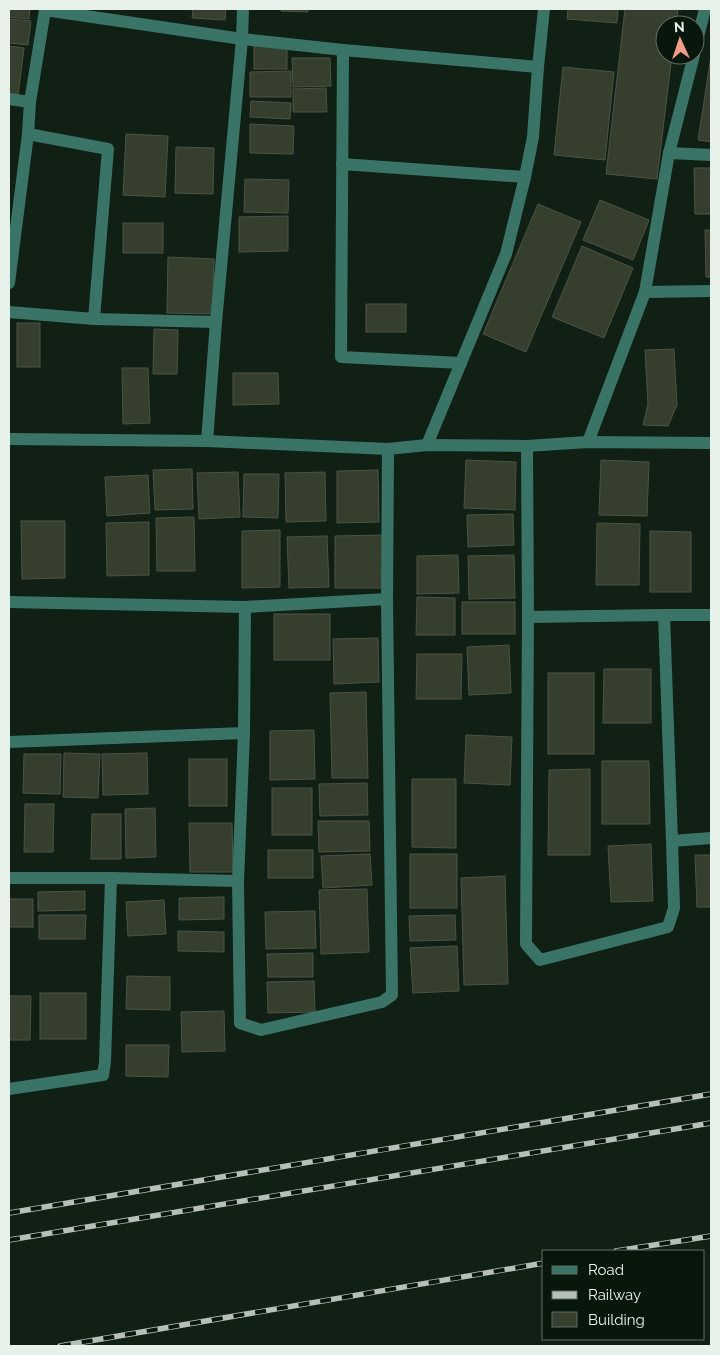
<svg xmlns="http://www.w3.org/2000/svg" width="720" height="1355" font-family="Raleway,sans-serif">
<rect width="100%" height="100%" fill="#102015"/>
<g fill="#363f2e" stroke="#4c5443">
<polygon points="9,9 30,9 29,19 9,17"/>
<polygon points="193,9 226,9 225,20 192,18"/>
<polygon points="282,9 308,9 308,12 281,11"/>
<polygon points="568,9 618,9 617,23 567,19"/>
<polygon points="625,9 678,9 676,25 665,25 665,55 672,55 657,179 606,174"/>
<polygon points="9,19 31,21 28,45 9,43"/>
<polygon points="9,46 24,48 18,96 9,95"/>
<rect x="254" y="46" width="33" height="23"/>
<polygon points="711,56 711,142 698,140"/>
<polygon points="292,58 330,58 331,86 293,87"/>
<polygon points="563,67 614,72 605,160 554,155"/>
<polygon points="291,71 291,97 250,97 250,72"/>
<polygon points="326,88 327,112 293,112 293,89"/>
<polygon points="251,101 291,103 290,119 250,117"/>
<polygon points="250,124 294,126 293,154 250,153"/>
<polygon points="126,134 168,136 165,197 123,195"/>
<polygon points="176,147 214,148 213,194 175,193"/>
<polygon points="694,168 711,168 711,214 695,214"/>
<polygon points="245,179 289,180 288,213 244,212"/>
<polygon points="600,200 649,220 633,260 583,240"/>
<polygon points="538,204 581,222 526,352 483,334"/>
<polygon points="288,216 288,251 239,252 239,217"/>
<rect x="123" y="223" width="40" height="30"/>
<polygon points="705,230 711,230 711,277 706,277"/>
<polygon points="582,246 633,268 604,338 552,317"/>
<polygon points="168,257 214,259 212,314 167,313"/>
<rect x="366" y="304" width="40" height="28"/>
<rect x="17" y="323" width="23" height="44"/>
<polygon points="154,329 178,330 177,374 153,374"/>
<polygon points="674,349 677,405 668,426 643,425 648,404 645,350"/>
<polygon points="122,368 148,368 150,423 123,424"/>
<polygon points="233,373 278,373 279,404 233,405"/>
<polygon points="466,460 516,462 515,510 464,508"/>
<polygon points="601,460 649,462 647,516 599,515"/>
<polygon points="192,469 193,509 155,510 153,470"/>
<polygon points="378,470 379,522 337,523 337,471"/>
<polygon points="238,472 240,517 199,519 197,473"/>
<polygon points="325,472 326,521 286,522 285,473"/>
<polygon points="244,474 279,474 278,518 243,517"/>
<polygon points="148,475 150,513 107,516 105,477"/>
<polygon points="513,514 514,545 468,547 467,515"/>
<polygon points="194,517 195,571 157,571 156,518"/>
<polygon points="21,521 65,521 65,578 22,579"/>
<polygon points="149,522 149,575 107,576 106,523"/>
<polygon points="597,523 640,524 639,585 596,585"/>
<polygon points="280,530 280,587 242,588 242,531"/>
<polygon points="650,531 691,532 691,592 650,592"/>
<polygon points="384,535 384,588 335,588 335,536"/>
<polygon points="327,536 329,587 289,588 287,537"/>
<polygon points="458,555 459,593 417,594 417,556"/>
<polygon points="514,555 515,598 469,599 468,556"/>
<polygon points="417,597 455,598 455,635 416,635"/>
<rect x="462" y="602" width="53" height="32"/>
<rect x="274" y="614" width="56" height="46"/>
<polygon points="378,638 379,682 334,684 333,639"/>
<polygon points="509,645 511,693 469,695 467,647"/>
<polygon points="417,654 462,654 461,699 416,699"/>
<polygon points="604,669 651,669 651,723 603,723"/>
<rect x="548" y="673" width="46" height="81"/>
<polygon points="366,692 368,778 332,778 330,693"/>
<polygon points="314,730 315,779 270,780 270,731"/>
<polygon points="466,735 512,737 510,785 464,783"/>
<polygon points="64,753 100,754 98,798 63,797"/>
<polygon points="147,753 148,794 103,795 102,754"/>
<polygon points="24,754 61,754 60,794 23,793"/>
<rect x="189" y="759" width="38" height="47"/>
<polygon points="602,761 649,761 650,824 602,824"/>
<polygon points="590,769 590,855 548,855 549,770"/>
<polygon points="412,779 456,779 456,848 412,847"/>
<polygon points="367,783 368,815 320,816 319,784"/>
<rect x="272" y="788" width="40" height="47"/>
<polygon points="25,804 54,804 53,852 24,852"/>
<polygon points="155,808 156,857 126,858 125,809"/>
<polygon points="92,814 121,814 121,859 91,859"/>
<polygon points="318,821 369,821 370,851 319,852"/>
<polygon points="189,823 232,823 233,872 190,872"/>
<polygon points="651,844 653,901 611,902 608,846"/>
<rect x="268" y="850" width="45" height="28"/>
<polygon points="370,854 372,885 323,888 321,856"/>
<rect x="410" y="854" width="47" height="54"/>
<polygon points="695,855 711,855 711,907 697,907"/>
<polygon points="505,876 508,984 464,985 461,878"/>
<polygon points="367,889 369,952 321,954 319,890"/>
<polygon points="85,891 85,910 38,911 38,892"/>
<polygon points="224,897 224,919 179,920 179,898"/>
<rect x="9" y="899" width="24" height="28"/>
<polygon points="164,900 166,934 128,936 126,902"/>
<polygon points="315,911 316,948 266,949 265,912"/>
<polygon points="39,915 86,915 85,939 39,939"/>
<polygon points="455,915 456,940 410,941 409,916"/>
<polygon points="178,931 224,932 224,952 178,951"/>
<polygon points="457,946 459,991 413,993 410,948"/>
<polygon points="313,953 313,977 268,977 267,954"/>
<polygon points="127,976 170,977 170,1010 126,1009"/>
<polygon points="314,981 315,1012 268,1013 267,982"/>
<rect x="40" y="993" width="46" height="46"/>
<polygon points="9,996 31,996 30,1040 9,1040"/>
<polygon points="224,1011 225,1051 182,1052 181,1012"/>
<polygon points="126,1045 169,1045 168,1077 126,1076"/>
</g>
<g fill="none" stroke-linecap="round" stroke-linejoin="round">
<g stroke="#3a7467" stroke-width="12">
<polyline points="695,49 705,9"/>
<polyline points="343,50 341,357 461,363"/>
<polyline points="9,99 30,102"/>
<polyline points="28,134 108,149 94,319"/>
<polyline points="669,153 711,155"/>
<polyline points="342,164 525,177"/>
<polyline points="9,283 28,134 30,102 45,10 242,39 343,50 538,67"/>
<polyline points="645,292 711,291"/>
<polyline points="9,312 94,319 216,322"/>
<polyline points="9,439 207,441 388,449 427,445 527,446 588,442 711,443"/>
<polyline points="207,441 216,322 242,39 243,9"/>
<polyline points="588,442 645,292 669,153 694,55"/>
<polyline points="427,445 506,254 525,177 533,137 538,67 544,9"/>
<polyline points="527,446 528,617 526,944 540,960 668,927 674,908 672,841 664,615"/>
<polyline points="9,602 245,607 387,599"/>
<polyline points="245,607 244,733 238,881 240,1023 261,1030 382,1002 392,995 387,599 388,449"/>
<polyline points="528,617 664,615 711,615"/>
<polyline points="9,742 244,733"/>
<polyline points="672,841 711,838"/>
<polyline points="9,878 111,878 238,881"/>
<polyline points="9,1089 103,1075 105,1062 111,878"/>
</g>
<defs>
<g id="rail">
<polyline points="9,1213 711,1094"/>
<polyline points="9,1240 711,1123"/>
<polyline points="616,1251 711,1236"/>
<polyline points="60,1346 544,1263"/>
</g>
</defs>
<use href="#rail" stroke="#b5c0b8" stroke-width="5.5"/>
<use href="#rail" stroke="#07170c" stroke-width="4" stroke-dasharray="11" stroke-linecap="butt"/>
</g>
<rect width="720" height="1355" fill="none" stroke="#e7f1ea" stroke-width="20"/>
<rect x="542" y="1250" width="162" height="90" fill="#07170c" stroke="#616e65"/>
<rect x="552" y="1266" width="25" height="8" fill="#3a7467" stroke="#616e65"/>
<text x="588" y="1275" font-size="15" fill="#e7f1ea">Road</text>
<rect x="552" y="1291" width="25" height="8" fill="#b5c0b8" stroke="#616e65"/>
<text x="588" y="1300" font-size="15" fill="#e7f1ea">Railway</text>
<rect x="552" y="1312" width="25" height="15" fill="#363f2e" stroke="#616e65"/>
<text x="588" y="1325" font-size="15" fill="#e7f1ea">Building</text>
<g transform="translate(680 40) rotate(357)"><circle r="24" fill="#07170c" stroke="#616e65"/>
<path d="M0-4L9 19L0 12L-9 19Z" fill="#f49e89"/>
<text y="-8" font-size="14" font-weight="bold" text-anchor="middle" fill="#e7f1ea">N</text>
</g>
</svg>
